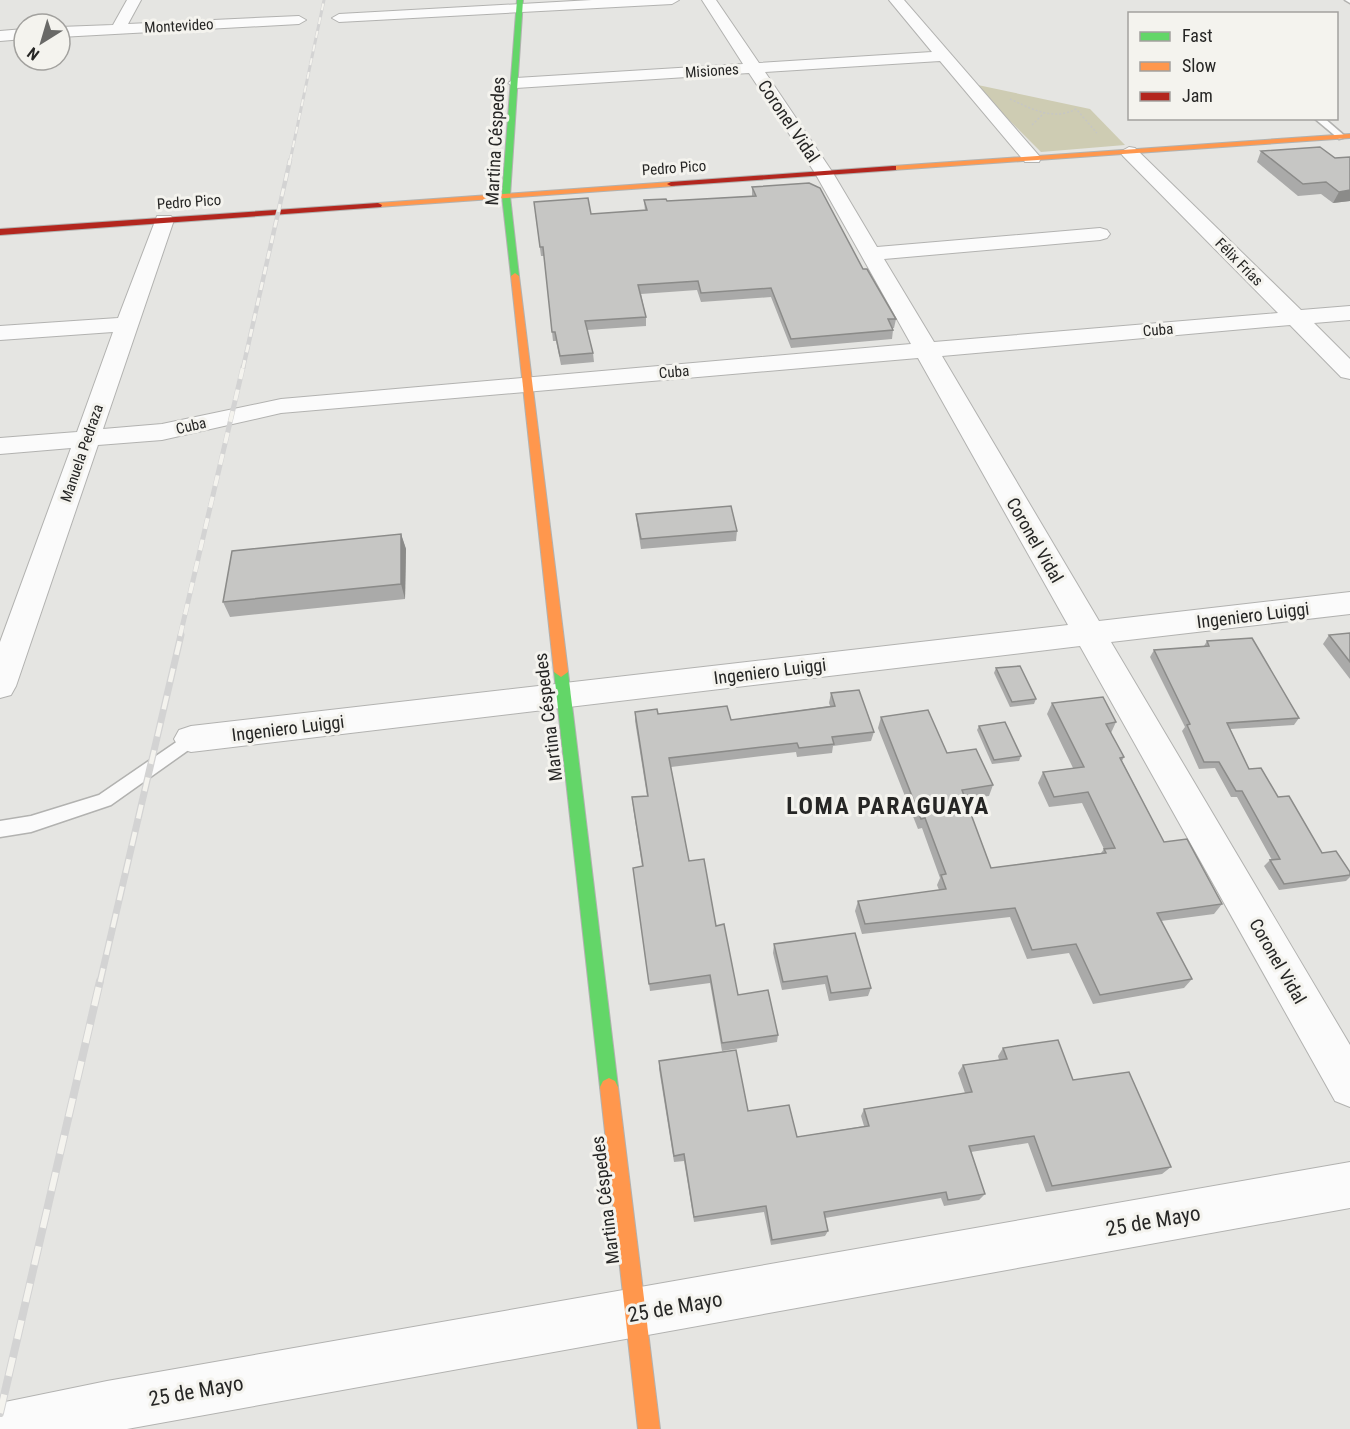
<svg xmlns="http://www.w3.org/2000/svg" width="1350" height="1429" font-family="'Roboto Condensed',sans-serif">
<rect width="100%" height="100%" fill="#e5e5e2"/>
<polygon fill="#ceccb3" points="973,84 1090,109 1125,145 1041,152"/>
<g fill="none" stroke-linecap="round" stroke-linejoin="round">
<defs>
<g id="lane">
<polygon points="1345,0 1350,0 1350,3"/>
<polygon points="1314,118 1324,118 1346,137 1339,139"/>
<polygon points="191,732 197,734 199,739 197,744 111,805 31,832 0,837 0,821 31,816 99,795"/>
</g>
<g id="street">
<polygon points="127,0 141,0 128,24 299,16 306,20 299,24 60,37 60,27 113,25"/>
<polygon points="592,0 679,0 672,4 339,22 332,18 339,14"/>
<polygon points="702,0 716,0 759,63 932,52 889,0 904,0 1041,158 1039,162 1025,162 940,61 765,72 833,173 877,247 1100,228 1107,230 1110,234 1107,238 1100,240 884,259 934,342 1278,313 1123,156 1120,152 1129,147 1135,148 1301,310 1350,306 1350,320 1314,323 1350,359 1350,379 1341,377 1290,325 942,356 1099,621 1350,592 1350,614 1111,642 1350,1045 1350,1107 1335,1101 1080,646 191,752 179,748 174,739 179,730 191,726 1068,625 918,358 281,413 162,440 98,445 16,686 11,695 0,698 0,642 71,448 0,454 0,438 77,432 113,332 0,340 0,326 118,318 157,216 171,216 174,220 103,429 162,424 281,399 911,344 815,173 749,73 516,88 508,83 516,78 743,64"/>
<polygon points="24,29 24,39 0,41 0,31"/>
<polygon points="1350,1162 1350,1208 127,1429 0,1429 0,1403 107,1381"/>
</g>
<g id="fast">
<polygon points="517,0 523,0 510,196 519,276 515,279 511,276 502,196"/>
<polygon points="561,667 568,672 618,1087 615,1093 609,1096 603,1093 600,1087 554,672"/>
</g>
<g id="slow">
<polygon points="1350,134 1350,138 893,170 889,168 893,166"/>
<polygon points="671,182 674,182 674,186 378,207 374,205 378,203"/>
<polygon points="515,273 519,276 568,672 561,677 554,672 511,276"/>
<polygon points="609,1078 615,1081 618,1087 660,1429 638,1429 600,1087 603,1081"/>
</g>
<g id="jam">
<polygon points="893,166 896,166 896,170 671,186 667,184 671,182"/>
<polygon points="378,203 382,205 381,207 0,235 0,229"/>
</g>
</defs>
<use href="#lane" stroke="#b2b2b0" stroke-width="3"/>
<use href="#street" stroke="#b2b2b0" stroke-width="2"/>
<use href="#fast" stroke="#b2b2b0" stroke-width="2"/>
<use href="#slow" stroke="#b2b2b0" stroke-width="2"/>
<use href="#jam" stroke="#b2b2b0" stroke-width="2"/>
<g stroke="#c6c6c4" stroke-width="1.5" stroke-dasharray="2 2" stroke-linecap="butt">
<path d="M1010,99C1032,109 1053,121 1076,109L1097,133"/>
<polyline points="1032,125 1044,113"/>
</g>
<use href="#lane" fill="#fbfbfb" fill-rule="evenodd"/>
<use href="#street" fill="#fbfbfb" fill-rule="evenodd"/>
<use href="#fast" fill="#63d668" fill-rule="evenodd"/>
<use href="#slow" fill="#ff974d" fill-rule="evenodd"/>
<use href="#jam" fill="#b3261e" fill-rule="evenodd"/>
<defs>
<polyline id="rail-far4" points="290,161 324,0"/>
<polyline id="rail-far3" points="243,368 290,160"/>
<polyline id="rail-far2" points="180,636 243,367"/>
<polyline id="rail-far1" points="100,982 181,635"/>
<polyline id="rail" points="0,1413 100,981"/>
</defs>
<use href="#rail-far4" stroke="#d3d3d3" stroke-width="3"/>
<use href="#rail-far3" stroke="#d3d3d3" stroke-width="4.5"/>
<use href="#rail-far2" stroke="#d3d3d3" stroke-width="5"/>
<use href="#rail-far1" stroke="#d3d3d3" stroke-width="7"/>
<use href="#rail" stroke="#d3d3d3" stroke-width="8"/>
<use href="#rail-far4" stroke="#f4f3ee" stroke-width="2" stroke-dasharray="7" stroke-linecap="butt"/>
<use href="#rail-far3" stroke="#f4f3ee" stroke-width="3" stroke-dasharray="8" stroke-linecap="butt"/>
<use href="#rail-far2" stroke="#f4f3ee" stroke-width="4" stroke-dasharray="11" stroke-linecap="butt"/>
<use href="#rail-far1" stroke="#f4f3ee" stroke-width="4.5" stroke-dasharray="14" stroke-linecap="butt"/>
<use href="#rail" stroke="#f4f3ee" stroke-width="6" stroke-dasharray="19" stroke-linecap="butt"/>
</g>
<g fill="#aaaaa9">
<polygon points="1261,151 1335,158 1350,201 1333,203 1321,194 1298,196 1257,162"/>
<polygon points="752,187 863,269 896,319 894,328 893,328 893,330 892,339 791,348 771,297 701,302 697,290 641,294 646,317 646,326 587,330 593,353 594,362 561,365 556,341 553,341 544,256 541,256 535,211 591,214 645,211 644,200 667,201 752,196"/>
<polygon points="636,514 737,531 736,541 641,549 637,524"/>
<polygon points="401,534 406,549 405,599 230,617 223,602"/>
<polygon points="1350,633 1350,679 1323,644 1329,635"/>
<polygon points="1207,641 1299,718 1294,725 1230,729 1249,769 1278,797 1322,853 1350,872 1350,877 1346,881 1279,890 1264,866 1270,860 1272,860 1237,797 1231,797 1215,768 1199,769 1182,731 1185,727 1150,657 1154,650 1204,646"/>
<polygon points="996,668 1036,699 1034,704 1010,707 994,673"/>
<polygon points="831,693 874,732 871,741 833,746 832,753 797,757 796,752 671,767 689,861 716,926 738,995 778,1035 777,1042 722,1051 710,983 650,991 633,868 642,866 633,807 632,797 647,796 635,721 635,712 731,720 830,706 829,703"/>
<polygon points="1052,703 1116,722 1111,733 1124,757 1122,761 1164,842 1222,904 1214,914 1161,921 1192,979 1184,988 1093,1004 1069,953 1027,959 1010,917 862,934 855,911 858,901 939,890 937,885 940,878 922,828 918,829 878,728 881,717 947,753 993,785 989,796 965,799 991,868 1101,853 1104,849 1082,803 1049,807 1038,783 1043,772 1073,768 1047,714"/>
<polygon points="979,726 1021,756 1019,761 992,764 977,730"/>
<polygon points="774,944 871,988 868,996 829,1001 825,984 782,990 773,953"/>
<polygon points="1003,1048 1073,1080 1171,1167 1162,1174 1046,1192 1028,1143 971,1152 985,1194 979,1200 944,1206 941,1198 825,1218 828,1231 825,1236 771,1245 764,1212 694,1222 684,1161 674,1162 659,1069 659,1061 797,1137 864,1126 861,1116 864,1109 965,1093 958,1073 963,1065 999,1060 998,1056"/>
</g>
<g fill="#8b8b89">
<polygon points="1350,190 1350,201 1333,203 1339,192"/>
<polygon points="401,534 406,549 405,599 401,584"/>
</g>
<g fill="#c6c6c4" stroke="#8b8b89" stroke-width="1.5">
<polygon points="1320,147 1335,158 1350,157 1350,190 1339,192 1326,182 1303,184 1261,151"/>
<polygon points="809,183 820,188 863,269 867,269 896,319 888,319 893,330 791,339 771,288 701,293 698,281 638,285 646,317 585,321 593,353 560,356 555,332 552,332 543,247 540,247 534,202 588,198 591,214 647,210 644,200 666,199 667,201 756,196 752,187"/>
<polygon points="731,506 737,531 641,539 636,514"/>
<polygon points="401,534 401,584 223,602 232,551"/>
<polygon points="1350,633 1350,662 1329,635"/>
<polygon points="1252,638 1299,718 1227,723 1249,769 1261,768 1278,797 1289,796 1322,853 1336,851 1350,872 1350,875 1284,884 1270,860 1280,859 1242,791 1236,791 1219,762 1204,762 1187,725 1190,724 1154,650 1209,646 1207,641"/>
<polygon points="1020,666 1036,699 1012,702 996,668"/>
<polygon points="859,690 874,732 832,737 834,744 799,748 797,743 669,758 689,861 704,859 716,926 724,924 738,995 768,990 778,1035 722,1043 710,975 649,984 633,868 643,866 632,797 648,796 635,712 657,709 658,714 727,706 731,720 835,706 831,693"/>
<polygon points="1103,697 1116,722 1106,724 1124,757 1120,758 1164,842 1187,839 1222,904 1157,913 1192,979 1100,995 1076,944 1032,950 1015,908 865,924 858,901 946,889 941,875 946,874 925,818 921,819 881,717 928,710 947,753 976,749 993,785 962,790 991,868 1106,853 1104,849 1115,848 1088,792 1054,797 1043,772 1084,767 1052,703"/>
<polygon points="1005,722 1021,756 994,760 979,726"/>
<polygon points="855,933 871,988 831,993 827,976 783,982 774,944"/>
<polygon points="1058,1040 1073,1080 1129,1072 1171,1167 1052,1186 1034,1136 969,1146 985,1194 948,1200 946,1192 824,1212 828,1231 772,1240 766,1206 694,1217 684,1154 674,1156 659,1061 736,1050 748,1111 789,1105 797,1137 869,1126 864,1109 972,1092 963,1065 1007,1059 1003,1048"/>
</g>
<g text-anchor="middle" dominant-baseline="central" stroke-width="6" stroke-linejoin="round" paint-order="stroke">
<g font-size="15" fill="#262625" stroke="#f4f3ee">
<text transform="translate(179 26) rotate(-3)">Montevideo</text>
<text transform="translate(712 71) rotate(-4)">Misiones</text>
<text transform="translate(674 168) rotate(-4)">Pedro Pico</text>
<text transform="translate(189 202) rotate(-4)">Pedro Pico</text>
<text transform="translate(1239 262) rotate(45)">Félix Frías</text>
<text transform="translate(1158 330) rotate(-5)">Cuba</text>
<text transform="translate(674 372) rotate(-5)">Cuba</text>
<text transform="translate(191 426) rotate(-13)">Cuba</text>
<text transform="translate(82 453) rotate(-71)">Manuela Pedraza</text>
</g>
<g font-size="18" fill="#262625" stroke="#f4f3ee">
<text transform="translate(789 121) rotate(56)">Coronel Vidal</text>
<text transform="translate(495 141) rotate(-87)">Martina Céspedes</text>
<text transform="translate(1035 540) rotate(60)">Coronel Vidal</text>
<text transform="translate(1253 615) rotate(-7)">Ingeniero Luiggi</text>
<text transform="translate(770 671) rotate(-7)">Ingeniero Luiggi</text>
<text transform="translate(548 717) rotate(-97)">Martina Céspedes</text>
<text transform="translate(288 728) rotate(-7)">Ingeniero Luiggi</text>
<text transform="translate(1278 961) rotate(60)">Coronel Vidal</text>
<text transform="translate(605 1200) rotate(-97)">Martina Céspedes</text>
</g>
<g font-size="21" fill="#262625" stroke="#f4f3ee">
<text transform="translate(1153 1221) rotate(-10)">25 de Mayo</text>
<text transform="translate(675 1307) rotate(-10)">25 de Mayo</text>
<text transform="translate(196 1391) rotate(-10)">25 de Mayo</text>
</g>
<g font-size="24" font-weight="bold" letter-spacing="1.5" fill="#262625" stroke="#f4f3ee">
<text x="888" y="806">LOMA PARAGUAYA</text>
</g>
</g>
<rect x="1128" y="12" width="210" height="108" fill="#f4f3ee" stroke="#a2a19e" stroke-width="1.5"/>
<rect x="1140" y="32" width="30" height="9" fill="#63d668" stroke="#a2a19e" stroke-width="1.5"/>
<text x="1182" y="42" font-size="18" fill="#262625">Fast</text>
<rect x="1140" y="62" width="30" height="9" fill="#ff974d" stroke="#a2a19e" stroke-width="1.5"/>
<text x="1182" y="72" font-size="18" fill="#262625">Slow</text>
<rect x="1140" y="92" width="30" height="9" fill="#b3261e" stroke="#a2a19e" stroke-width="1.5"/>
<text x="1182" y="102" font-size="18" fill="#262625">Jam</text>
<g transform="translate(42 42) rotate(217)"><circle r="28" fill="#f4f3ee" stroke="#a2a19e" stroke-width="1.5"/>
<path d="M0-4.5L10 22L0 15L-10 22Z" fill="#696967"/>
<text y="-9" font-size="16" font-weight="bold" text-anchor="middle" fill="#262625">N</text>
</g>
</svg>
